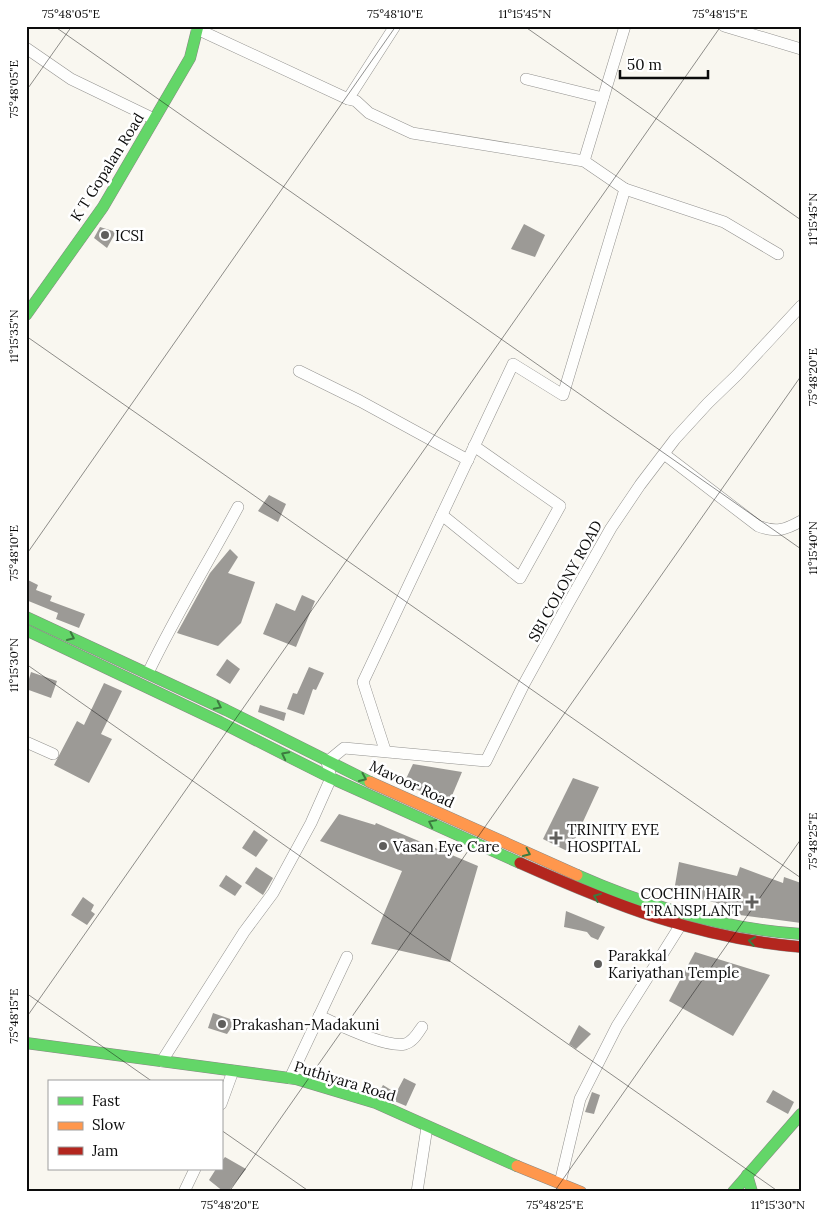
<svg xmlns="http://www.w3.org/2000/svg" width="827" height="1218" font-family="Lora,serif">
<rect width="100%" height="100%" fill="#f9f7f0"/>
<g fill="#9c9a96">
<polygon points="524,224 545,235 535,257 511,249"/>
<polygon points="100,227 116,232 107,248 94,238"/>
<polygon points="269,495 286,504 278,522 258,511"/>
<polygon points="230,549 238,557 228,573 255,582 241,623 218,646 177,633 210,573"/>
<polygon points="26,579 38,585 36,590 52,596 50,601 85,614 79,628 56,619 58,613 26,600"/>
<polygon points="302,595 315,601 296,647 263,634 276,603 295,611"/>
<polygon points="227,659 240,669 230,684 216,675"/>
<polygon points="309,667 324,673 316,690 313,689 304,715 287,709 293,693 297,694"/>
<polygon points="31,672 57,681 51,698 26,689"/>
<polygon points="104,683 122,691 101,734 112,739 89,783 54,765 77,721 84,725"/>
<polygon points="260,705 286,713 284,721 258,712"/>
<polygon points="413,764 462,772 448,805 404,783"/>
<polygon points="573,778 599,787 569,852 543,839"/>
<polygon points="339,814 375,825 376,823 478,866 450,962 371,944 402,871 320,841"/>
<polygon points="254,830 268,840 256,857 242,848"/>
<polygon points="679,862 737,876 740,867 783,883 784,877 801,883 801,923 725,913 727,906 674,891"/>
<polygon points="256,867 273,878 263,895 245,883"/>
<polygon points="226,875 242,886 235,896 219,886"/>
<polygon points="83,897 94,905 91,911 95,914 87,925 71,915"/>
<polygon points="566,911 605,927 598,940 591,937 587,932 564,927"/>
<polygon points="695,952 770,975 733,1036 669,1001"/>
<polygon points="213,1013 236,1021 227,1034 208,1028"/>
<polygon points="579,1025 591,1034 576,1049 569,1044"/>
<polygon points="404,1078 416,1084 406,1106 378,1094 383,1085 396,1093"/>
<polygon points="773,1090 794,1102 788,1114 766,1102"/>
<polygon points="592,1092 600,1095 594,1114 585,1112"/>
<polygon points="225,1157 246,1169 228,1192 224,1192 209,1180 216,1169 221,1169 221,1162"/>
</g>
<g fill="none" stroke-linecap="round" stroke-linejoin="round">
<defs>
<g id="street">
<polyline points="724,26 801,49"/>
<polyline points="197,29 348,99 356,101 369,113 412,133 584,161 625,189 563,395 513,364 363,682 385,750"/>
<polyline points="26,48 71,79 154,119"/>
<polyline points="526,79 603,98"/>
<polyline points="348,99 395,26"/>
<polyline points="584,161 625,26"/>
<polyline points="625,189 724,222 778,254"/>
<polyline points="299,371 360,401 468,460"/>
<path d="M664,454L758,526C776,533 785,530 801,521"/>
<polyline points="442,515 520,578 560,506 474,446"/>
<path d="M148,673C175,616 208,563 238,507"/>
<polyline points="26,742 53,754"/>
<path d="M319,1016C338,1024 385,1048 405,1044C413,1042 418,1033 422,1027"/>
<polyline points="162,1061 244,932 273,893 311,823 331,778 327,762 344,748 486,761 524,684 568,604 611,528 640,485 675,439 708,403 737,375 801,306"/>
<polyline points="290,1078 347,957"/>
<polyline points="221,1104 233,1071"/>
<polyline points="560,1183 580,1099 617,1026 680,926"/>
<polyline points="184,1192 195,1169"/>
<polyline points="417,1192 427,1127"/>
</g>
<g id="fast">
<polyline points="26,315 103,207 190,58 198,26"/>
<polyline points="26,617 226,710 370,782"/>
<polyline points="26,630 220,722 331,778 520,863"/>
<path d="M577,875C647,906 724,929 801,934"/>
<polyline points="26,1043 296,1079 376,1103 517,1166"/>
<polyline points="747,1175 752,1192"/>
<polyline points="733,1192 801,1114"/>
</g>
<g id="slow">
<polyline points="370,782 577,875"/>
<polyline points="517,1166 581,1192"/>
</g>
<path id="jam" d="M520,863C614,905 697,938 801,947"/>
</defs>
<use href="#street" stroke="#93928f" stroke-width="12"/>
<use href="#fast" stroke="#898885" stroke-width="12"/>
<use href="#slow" stroke="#898885" stroke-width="12"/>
<use href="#jam" stroke="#898885" stroke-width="12"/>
<use href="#street" stroke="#fefefd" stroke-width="11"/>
<use href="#fast" stroke="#63d668" stroke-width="11"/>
<use href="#slow" stroke="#ff974d" stroke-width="11"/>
<use href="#jam" stroke="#b3261e" stroke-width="11"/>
</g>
<defs><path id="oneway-chevron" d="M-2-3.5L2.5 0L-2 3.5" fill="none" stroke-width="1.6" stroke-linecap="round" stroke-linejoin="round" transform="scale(1.25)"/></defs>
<g stroke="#3c7b3f">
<use href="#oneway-chevron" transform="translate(71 637) rotate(25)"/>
<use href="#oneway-chevron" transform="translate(218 706) rotate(26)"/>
<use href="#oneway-chevron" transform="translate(285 755) rotate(-153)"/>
<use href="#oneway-chevron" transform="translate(363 778) rotate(24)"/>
<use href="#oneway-chevron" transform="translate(432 823) rotate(-154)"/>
<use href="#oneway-chevron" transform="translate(527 853) rotate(25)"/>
<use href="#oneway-chevron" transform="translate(597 897) rotate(-158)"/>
<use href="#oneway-chevron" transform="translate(752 941) rotate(-170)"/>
</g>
<path fill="none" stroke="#0c0c0c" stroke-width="1" stroke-opacity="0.45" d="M54,26L801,549M524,26L801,220M26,91L72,26M26,336L801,878M26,555L396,26M26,664L779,1192M26,993L153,1082M26,1018L721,26M221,1130L310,1192M229,1192L801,376M554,1192L801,839"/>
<g fill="#5f5e5c" stroke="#fff" stroke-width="2">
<circle cx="105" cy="235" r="5"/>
<path d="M553.5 830.5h5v5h5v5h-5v5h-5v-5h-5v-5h5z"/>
<circle cx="383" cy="846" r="5"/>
<path d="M749.5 894.5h5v5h5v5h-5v5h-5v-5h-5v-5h5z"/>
<circle cx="598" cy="964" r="5"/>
<circle cx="222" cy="1024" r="5"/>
</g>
<g text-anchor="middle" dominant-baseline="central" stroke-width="5" stroke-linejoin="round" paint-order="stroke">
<g font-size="15" fill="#0c0c0c" stroke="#fff">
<text transform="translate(107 167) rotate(-58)">K T Gopalan Road</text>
<text transform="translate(565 581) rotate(-61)">SBI COLONY ROAD</text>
<text transform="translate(412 784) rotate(25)">Mavoor Road</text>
<text transform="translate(345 1081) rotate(17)">Puthiyara Road</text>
</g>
<g font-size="15" fill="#0c0c0c" stroke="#fff" text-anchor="start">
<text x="115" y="235">ICSI</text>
<text x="567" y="829">TRINITY EYE<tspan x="567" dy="17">HOSPITAL</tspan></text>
<text x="393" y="846">Vasan Eye Care</text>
<text x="741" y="893" text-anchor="end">COCHIN HAIR<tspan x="741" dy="17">TRANSPLANT</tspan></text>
<text x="608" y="955">Parakkal<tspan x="608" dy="17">Kariyathan Temple</tspan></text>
<text x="232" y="1024">Prakashan-Madakuni</text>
</g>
</g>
<rect width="827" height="1218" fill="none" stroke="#ffffff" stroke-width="55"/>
<rect x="48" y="1080" width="175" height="90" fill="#ffffff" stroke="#9e9e9e"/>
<rect x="58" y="1097" width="25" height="8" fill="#63d668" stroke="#9e9e9e"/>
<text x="92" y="1106" font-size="15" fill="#0c0c0c">Fast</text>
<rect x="58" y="1122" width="25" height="8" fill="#ff974d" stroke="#9e9e9e"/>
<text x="92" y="1130" font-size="15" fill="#0c0c0c">Slow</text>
<rect x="58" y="1147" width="25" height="8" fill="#b3261e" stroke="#9e9e9e"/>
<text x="92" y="1156" font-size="15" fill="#0c0c0c">Jam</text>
<path d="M620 70v8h88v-8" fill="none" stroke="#0c0c0c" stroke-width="2.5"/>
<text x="627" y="70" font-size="15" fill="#0c0c0c" stroke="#ffffff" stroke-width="4" paint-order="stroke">50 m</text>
<rect x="28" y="28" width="772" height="1162" fill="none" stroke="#0c0c0c" stroke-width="2"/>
<g font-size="12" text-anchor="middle" fill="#0c0c0c">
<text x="71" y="18">75°48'05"E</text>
<text x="395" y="18">75°48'10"E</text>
<text x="525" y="18">11°15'45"N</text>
<text x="720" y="18">75°48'15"E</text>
<text transform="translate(14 89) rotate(-90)" y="4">75°48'05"E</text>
<text transform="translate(813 219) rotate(-90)" y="4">11°15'45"N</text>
<text transform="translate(14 336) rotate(-90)" y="4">11°15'35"N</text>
<text transform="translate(813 377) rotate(-90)" y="4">75°48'20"E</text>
<text transform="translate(813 548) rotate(-90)" y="4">11°15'40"N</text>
<text transform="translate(14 553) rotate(-90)" y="4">75°48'10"E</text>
<text transform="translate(14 665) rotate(-90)" y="4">11°15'30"N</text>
<text transform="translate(813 841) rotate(-90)" y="4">75°48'25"E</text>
<text transform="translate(14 1016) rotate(-90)" y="4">75°48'15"E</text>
<text x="230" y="1209">75°48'20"E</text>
<text x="555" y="1209">75°48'25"E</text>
<text x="778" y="1209">11°15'30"N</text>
</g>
</svg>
